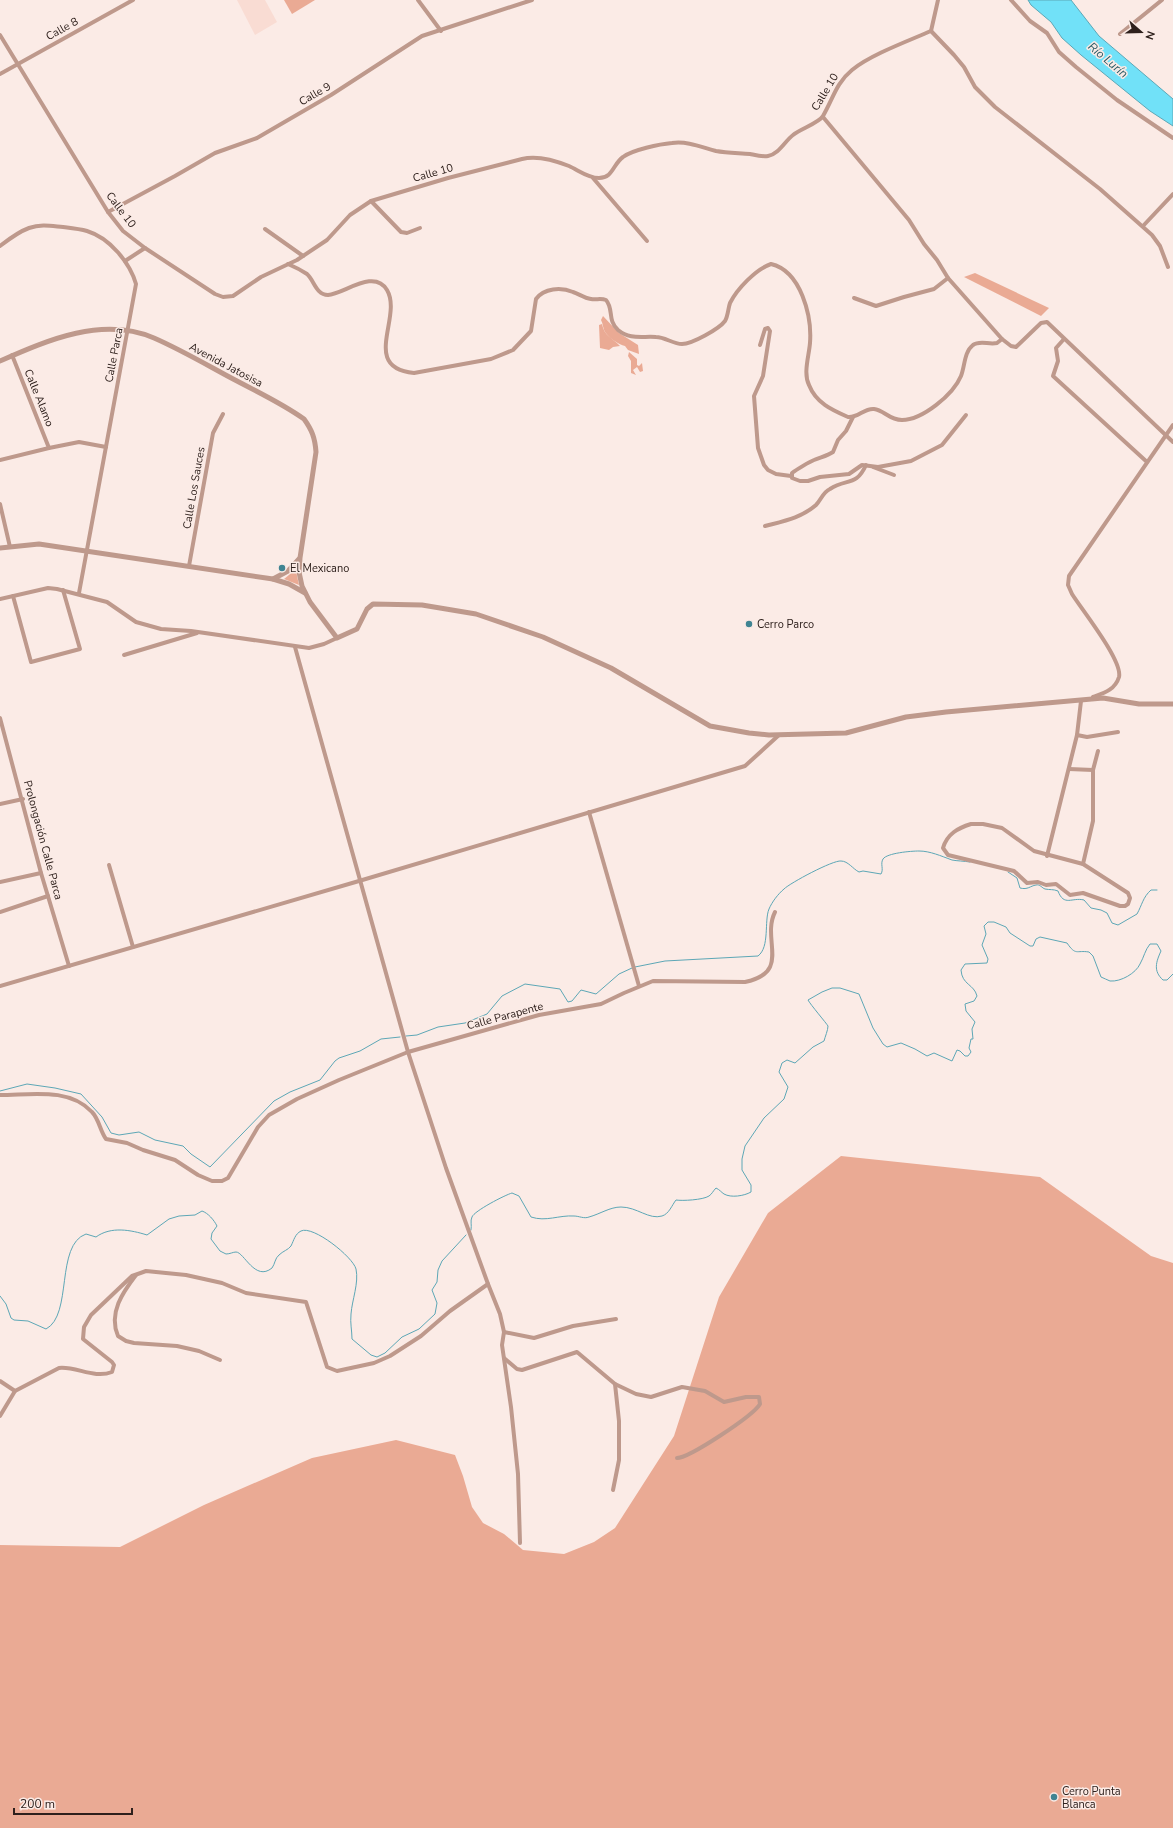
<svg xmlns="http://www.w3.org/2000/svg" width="1173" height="1828" font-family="'Nunito Sans',sans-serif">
<rect width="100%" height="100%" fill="#fbebe6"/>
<polygon fill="#f9dcd3" points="237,0 265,0 277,22 255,35"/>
<g fill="#eaaa94">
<polygon points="284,0 315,0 292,14"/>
<polygon points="975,273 1049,308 1041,316 964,277"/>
<path d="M603,316L619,333L638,345L639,354L628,350L625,346C619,345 607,337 604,330C603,327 603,324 601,320Z"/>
<path d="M602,324C604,336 613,338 620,346L613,347L609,350L600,348L599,325Z"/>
<polygon points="629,352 637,359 637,365 639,366 642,363 643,371 640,372 637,367 633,370 636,375 631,373 631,361 628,356"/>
<polygon points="295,570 296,571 299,585 284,579"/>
<polygon points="841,1156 1040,1177 1151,1256 1173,1263 1173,1828 0,1828 0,1545 120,1547 204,1505 312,1458 396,1440 455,1455 463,1476 472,1507 483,1523 504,1534 523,1550 564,1554 594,1542 615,1528 674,1436 719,1297 768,1213"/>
</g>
<polygon fill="#71e1f8" stroke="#5da7b6" points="1028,0 1071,0 1099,36 1173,99 1173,126 1150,111 1081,55 1062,38 1051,22 1031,5"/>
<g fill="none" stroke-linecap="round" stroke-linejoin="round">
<g stroke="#5da7b6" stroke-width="1">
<path d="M1008,872L1017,878L1020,888C1028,890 1030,886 1036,885C1040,884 1042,888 1045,889C1050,890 1053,889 1058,891C1064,907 1072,897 1084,900L1091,908L1101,910L1107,913L1112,923L1118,925L1137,914C1142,905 1143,897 1151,890H1157"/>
<path d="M635,967L665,961L758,956C770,947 764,921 769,909C772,902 778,894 784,889C790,883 833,860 841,861C848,861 853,869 859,872L863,871L881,874C884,869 880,864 883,859C887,853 911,851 919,851C930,851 941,856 952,860C957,861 964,861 970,862"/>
<polyline points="406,1036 417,1035 438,1027 465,1023 487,1014 502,996 525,984 560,989 568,1002 572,1001 581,990 596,994 619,974 632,968"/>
<polyline points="0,1091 27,1084 55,1088 81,1094 102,1117 111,1133 119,1135 139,1132 155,1140 183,1146 191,1154 210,1167 274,1101 290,1092 320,1080 335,1061 339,1058 360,1051 381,1039 400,1037"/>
<path d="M471,1230C472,1225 470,1221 472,1217C474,1211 505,1195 512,1193L519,1196L531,1217C546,1222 559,1215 574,1216C579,1216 584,1219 589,1217C600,1214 610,1207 621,1207C637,1207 649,1220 662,1216C669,1214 672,1205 676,1200C682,1201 703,1200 709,1196C712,1194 713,1191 716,1188C720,1190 721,1192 724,1194C731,1198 744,1196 751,1192V1185L742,1170V1159L745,1146L764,1118L784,1099L788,1087L779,1072L782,1063L787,1060L795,1063L813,1047L824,1041C825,1037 828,1030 828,1026C827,1024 810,1004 808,1000L822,992L832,988H840L859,994L873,1028L883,1044L887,1047L901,1043L915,1049L927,1056L934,1053L952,1061L957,1050L960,1051L965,1056H968L971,1052L969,1048L971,1039H973L972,1029L975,1022L966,1011L965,1004L974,1001L977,996C974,984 962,985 961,970L965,964L987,963L988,959L982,945L986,934L984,926L988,922H994L1006,927L1010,933L1030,946H1033L1036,939L1040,937L1067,943C1076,956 1076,950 1089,952L1093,956L1101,977C1104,978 1107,980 1110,981C1121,982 1136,973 1140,964C1144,957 1145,950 1150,944H1157L1161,951C1156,962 1153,971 1163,980H1167L1173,974"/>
<path d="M0,1296L6,1304L11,1318L14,1320L28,1321L46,1329C73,1315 55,1245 86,1234L96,1237C111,1226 131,1230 147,1235L169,1219L179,1216L195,1215L202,1211C208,1213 214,1220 217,1226L212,1233L211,1239L220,1251L226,1254C230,1254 233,1252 236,1252C244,1252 255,1282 272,1268C275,1264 275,1258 279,1255C283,1251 288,1250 291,1246C294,1240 295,1234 301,1231C313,1225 353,1257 356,1269C359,1283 352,1300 351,1314C350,1323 352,1331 352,1339L371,1355L377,1357L385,1353L402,1337L419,1329L435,1314L437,1303L432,1290L437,1282L438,1270L442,1261L466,1235"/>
</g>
<g stroke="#be998c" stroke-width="4">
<polyline points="418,0 441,31"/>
<polyline points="1011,0 1030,21 1047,33 1059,52 1076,67 1117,100 1173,138"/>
<polyline points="931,31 954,55 964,67 975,87 995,107 1100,189 1152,235 1160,246 1168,267"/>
<polyline points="1120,34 1162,0"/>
<path d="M0,35L108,212L123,231L145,248L215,294L223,297L233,296L261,277L297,260L327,240L350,215L371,201L448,178L522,159C537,155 554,160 569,166C578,170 588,178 599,178C613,178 613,164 623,157C632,150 660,144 672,143C688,141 701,147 716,151C727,153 739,153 750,154C755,155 762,157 768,156C779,154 785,141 793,135C800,129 819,123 823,116C833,99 836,83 852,70C870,55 908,41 931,31L938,0"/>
<polyline points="0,74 133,0"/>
<polyline points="823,117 909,220 924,244 937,260 948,278 1002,339 1011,346 1016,347 1041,323 1047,322 1173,442"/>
<polyline points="593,178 647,241"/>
<polyline points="371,201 401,232 407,233 420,228"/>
<polyline points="108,212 175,176 215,153 257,138 331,95 422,36 532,0"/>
<polyline points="1143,226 1173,194"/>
<polyline points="265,229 303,256"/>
<path d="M0,246C9,239 18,232 29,228C41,224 51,226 63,227C71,228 80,229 87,231C110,238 130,263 136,284L79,593"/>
<polyline points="125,261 145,248"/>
<path d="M288,264C295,267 301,270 307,274C314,280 316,295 328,295C344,294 374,268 387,290C403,317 360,368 414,373L491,359L513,350L531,331L536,299C544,288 561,287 573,292C579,294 584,298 591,299C596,300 601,298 606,300C614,309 607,320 618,330C630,340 642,336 656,337C665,337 673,344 682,344C692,344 719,329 725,321C728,316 728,309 730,303C737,289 756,269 771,264C801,271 812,316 810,343C809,356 803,373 809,385C816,403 832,410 848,417C858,418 864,408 874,409C884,410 889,420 902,420C922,420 953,395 961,376C965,366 964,352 973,345C980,340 989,345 997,343L1002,339"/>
<polyline points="854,298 876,306 904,297 934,289 948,278"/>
<polyline points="1064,339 1056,348 1058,361 1053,376 1147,462"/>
<polyline points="760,345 765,329 768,328 770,331 763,376 754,396 758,448 764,465 768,470 776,474 791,476"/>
<polyline points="12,355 49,448"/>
<path d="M853,417L846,431L838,440L833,452C827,456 821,457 814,460C809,462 796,470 792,473V478L800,481H808L820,477L849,474L862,465L878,467L911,461L942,445L966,415"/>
<polyline points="0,460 49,448 79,442 106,447"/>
<polyline points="873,467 894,475"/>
<polyline points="0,504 10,547"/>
<path d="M765,526C784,521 801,518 816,505C821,500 823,492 830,489C847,478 856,487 866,465"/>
<polyline points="189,566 213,433 223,414"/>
<polyline points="13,596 31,662 80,649 63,590"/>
<polyline points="0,599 48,588 57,589 107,602 136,622 161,629 191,631 309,648 324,644 337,638"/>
<polyline points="295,647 408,1052 446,1168 488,1284 500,1314 504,1332 502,1345 511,1407 518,1474 520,1543"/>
<polyline points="124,655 197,633"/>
<path d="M1093,697C1104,693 1115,690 1119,677C1123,661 1082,610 1072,594L1068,585L1069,576L1173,425"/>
<polyline points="0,718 41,873 69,966"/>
<polyline points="1077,735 1081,701"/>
<polyline points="1069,769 1093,770"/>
<polyline points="0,804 23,799"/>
<polyline points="589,812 639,986"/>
<path d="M971,824H983L1002,828L1034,851L1083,864L1128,893L1130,898L1128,904L1125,906H1120L1083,893L1070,895L1056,884L1046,885L1038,882L1027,883L1014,871L948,855L943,848C947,834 958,828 971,824Z"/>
<polyline points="1047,856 1077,735 1087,737 1118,732"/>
<polyline points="1083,864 1093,821 1093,770 1098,751"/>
<polyline points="109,865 133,947"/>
<polyline points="0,882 41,873"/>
<polyline points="0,912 48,896"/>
<polyline points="0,986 359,881 745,766 779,735"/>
<path d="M0,1095C30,1095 69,1087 92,1112C99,1119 100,1131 106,1139L127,1143L143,1150L175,1160L198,1175L212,1181H222L228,1178L258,1127L269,1115L297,1099L339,1080L408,1052L539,1015L601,1004L624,993L653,981L745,982C792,972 761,940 775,912"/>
<path d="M136,1275C123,1292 108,1313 118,1336L126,1341L134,1343L177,1346L199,1351L220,1360"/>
<polyline points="504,1332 534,1338 573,1326 616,1319"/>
<path d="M504,1358L517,1369L522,1370L577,1352L615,1384L636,1394L651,1397L682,1387L705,1391L724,1402L746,1397H759L760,1404C753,1416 689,1458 677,1458"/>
<polyline points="0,1381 15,1391"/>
<path d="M0,1416L15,1391L59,1368C76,1366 94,1379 112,1372L114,1365L112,1362L83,1339L84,1327L91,1315L132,1276L146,1271L186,1275L222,1283L246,1293L306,1302L327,1367L337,1371L374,1363L390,1356L421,1336L450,1311L488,1284"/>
<polyline points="613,1490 619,1460 619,1421 615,1384"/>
</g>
<g stroke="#be998c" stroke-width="5">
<path d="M0,361C48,340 102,316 154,338C177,348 200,361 222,373C249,388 279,401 304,419C312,430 315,438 316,452L300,558L299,572L302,586L310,602L337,638L357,629L367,609L373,604L422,605L476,614L543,637L611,668L710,726L749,733L769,735L846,733L906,717L946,712L1103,698L1139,704H1173"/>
<polyline points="0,548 39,544 273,579 289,584 305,593"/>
<polyline points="273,579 288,571 299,559"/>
</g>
</g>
<g fill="#408492" stroke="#fbebe6" stroke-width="1.5">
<circle cx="282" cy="568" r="4"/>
<circle cx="749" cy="624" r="4"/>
<circle cx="1054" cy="1797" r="4"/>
</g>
<g text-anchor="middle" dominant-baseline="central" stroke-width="3" stroke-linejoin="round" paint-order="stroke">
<g font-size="11" fill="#2e201c" stroke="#fbebe6">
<text transform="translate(62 29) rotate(-29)">Calle 8</text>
<text transform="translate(825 92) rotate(-59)">Calle 10</text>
<text transform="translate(315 94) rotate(-30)">Calle 9</text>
<text transform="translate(433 173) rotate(-16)">Calle 10</text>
<text transform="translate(121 210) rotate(53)">Calle 10</text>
<text transform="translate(114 355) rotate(-79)">Calle Parca</text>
<text transform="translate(226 365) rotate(28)">Avenida Jatosisa</text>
<text transform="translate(39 398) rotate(68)">Calle Alamo</text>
<text transform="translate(194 488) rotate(-80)">Calle Los Sauces</text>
<text transform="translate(43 840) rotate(75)">Prolongación Calle Parca</text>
<text transform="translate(505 1016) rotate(-15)">Calle Parapente</text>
</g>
<g font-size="11" fill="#2e201c" stroke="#fbebe6" text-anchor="start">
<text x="290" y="568">El Mexicano</text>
<text x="757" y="624">Cerro Parco</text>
<text x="1062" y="1791">Cerro Punta<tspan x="1062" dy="13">Blanca</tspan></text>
</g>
<g font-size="12" font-style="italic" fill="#2c5d67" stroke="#fbebe6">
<text transform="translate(1108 60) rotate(40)">Río Lurín</text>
</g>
</g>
<g transform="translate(1141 32) rotate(110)" stroke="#fbebe6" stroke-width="3" paint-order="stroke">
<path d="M0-3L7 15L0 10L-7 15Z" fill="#2e201c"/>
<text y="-6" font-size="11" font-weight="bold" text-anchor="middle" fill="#2e201c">N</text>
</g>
<path d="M14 1808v6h118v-6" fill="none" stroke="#2e201c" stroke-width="2"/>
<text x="20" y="1808" font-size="12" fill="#2e201c" stroke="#fbebe6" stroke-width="3" paint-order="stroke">200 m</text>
</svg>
